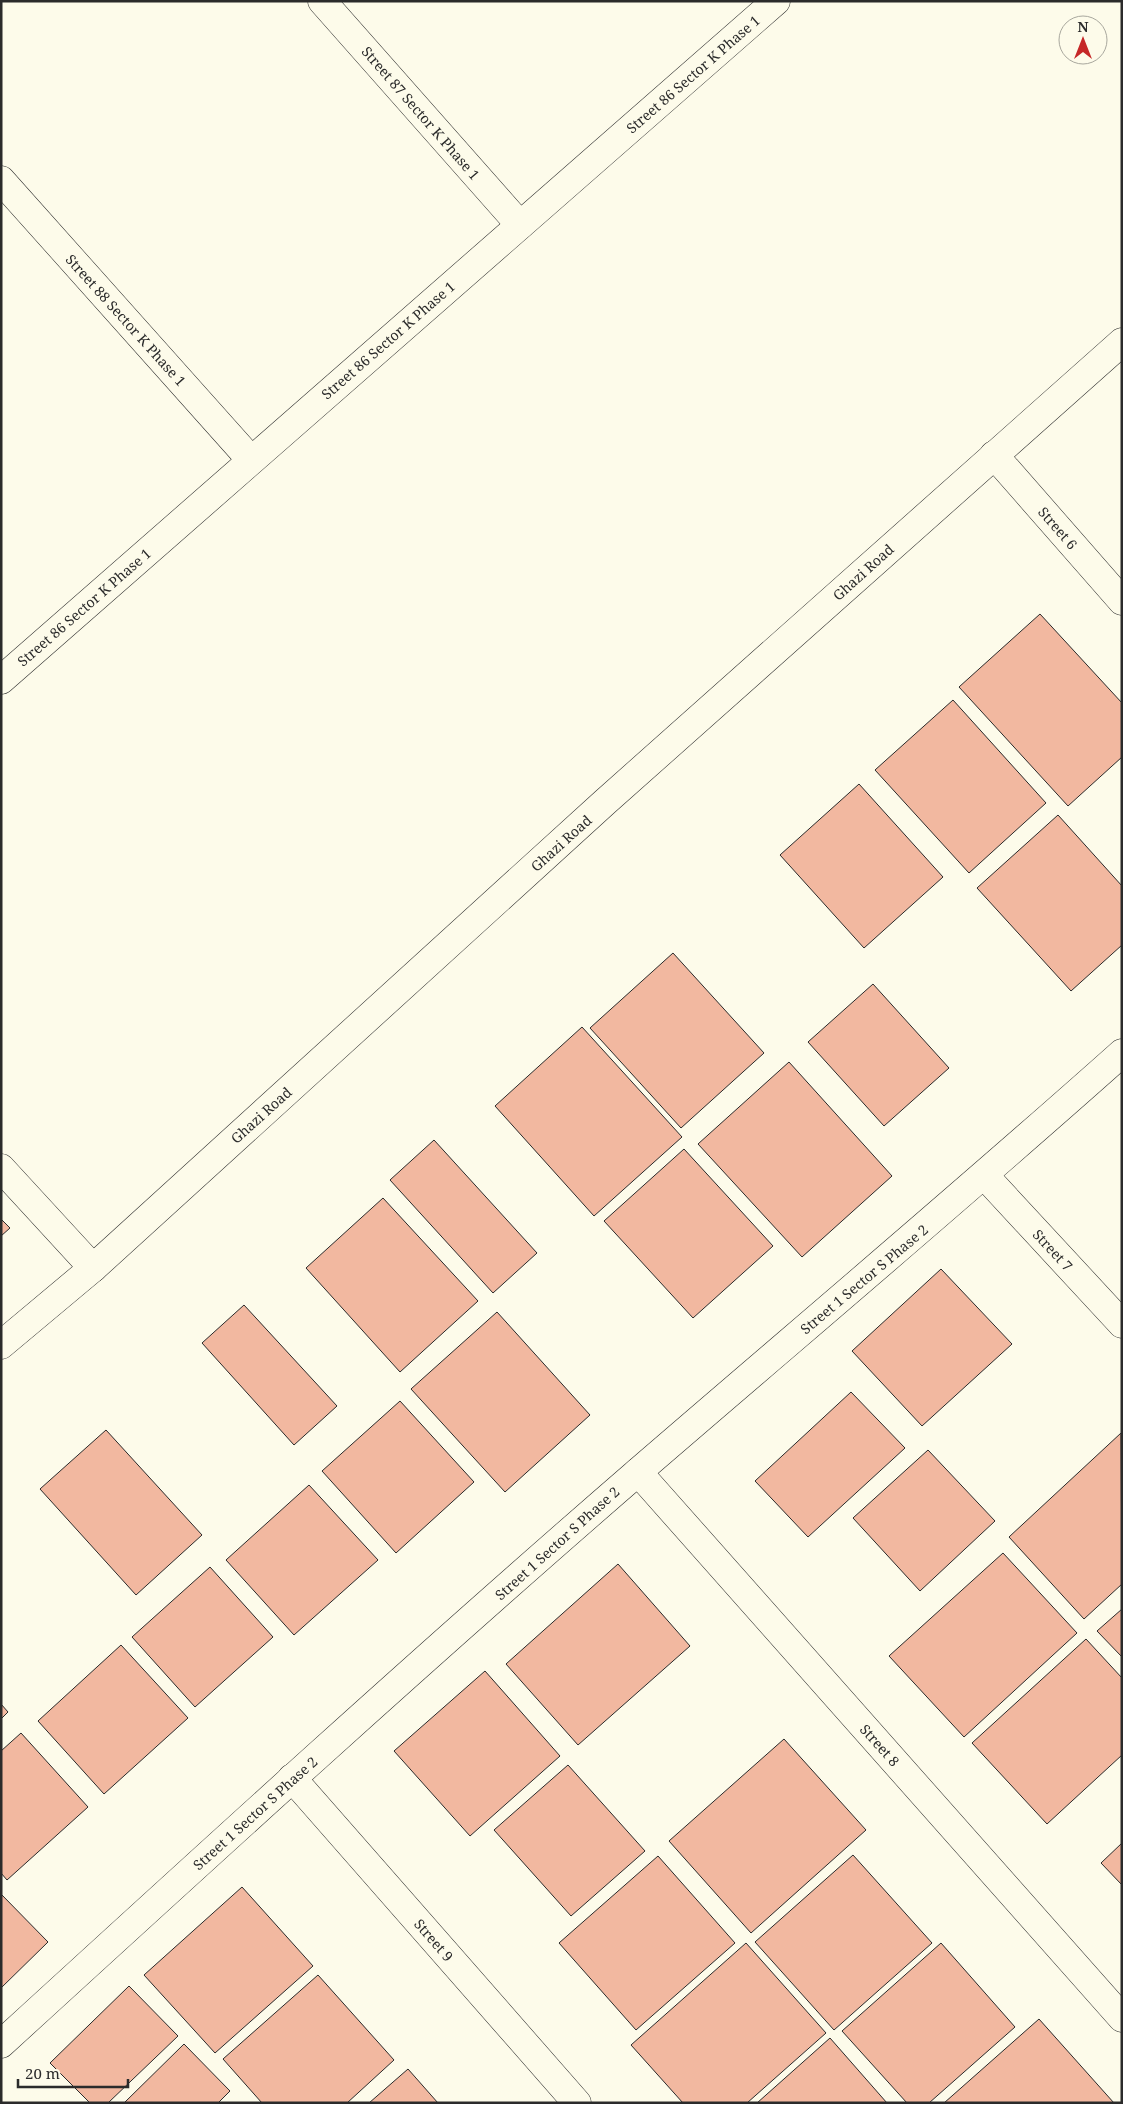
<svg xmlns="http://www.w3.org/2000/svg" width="1123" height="2104" font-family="'Noto Serif',serif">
<rect width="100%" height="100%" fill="#fdfbea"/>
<g fill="#f2b8a0" stroke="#2b2b2b">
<polygon points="1040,614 1122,703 1122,757 1068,806 959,687"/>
<polygon points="953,700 1046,803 969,873 875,770"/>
<polygon points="859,784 943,877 864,948 780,855"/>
<polygon points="1058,815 1122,886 1122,945 1071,991 977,888"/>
<polygon points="673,953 764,1053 681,1128 590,1028"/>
<polygon points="873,984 949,1068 884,1126 808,1042"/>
<polygon points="582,1027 682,1137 594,1216 495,1106"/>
<polygon points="789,1062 892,1176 802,1257 698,1144"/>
<polygon points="434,1140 537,1253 493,1293 390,1180"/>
<polygon points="684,1149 773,1246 693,1318 604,1221"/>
<polygon points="383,1198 478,1301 400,1372 306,1268"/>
<polygon points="1,1219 10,1228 1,1236"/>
<polygon points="941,1269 1012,1344 922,1426 852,1351"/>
<polygon points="244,1305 337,1406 294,1445 202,1343"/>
<polygon points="497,1312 590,1415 505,1492 411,1389"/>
<polygon points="851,1392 905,1448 808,1537 755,1481"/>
<polygon points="400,1401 474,1482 396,1553 322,1471"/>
<polygon points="106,1430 202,1535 136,1595 40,1489"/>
<polygon points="1121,1433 1122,1584 1084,1619 1009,1537"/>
<polygon points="928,1450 995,1521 920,1591 853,1518"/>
<polygon points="309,1485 378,1560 294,1635 226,1560"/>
<polygon points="1003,1553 1077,1633 964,1737 889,1656"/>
<polygon points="618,1564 690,1646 578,1745 506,1664"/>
<polygon points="210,1567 273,1637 195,1707 132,1637"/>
<polygon points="1122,1609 1122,1657 1097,1631"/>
<polygon points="1086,1639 1122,1678 1122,1755 1047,1824 972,1743"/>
<polygon points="121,1645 188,1718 104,1794 38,1721"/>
<polygon points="485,1671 560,1756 470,1836 394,1751"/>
<polygon points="1,1704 8,1712 1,1719"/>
<polygon points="21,1733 88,1807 7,1880 1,1873 1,1751"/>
<polygon points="784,1739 866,1830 751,1933 669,1841"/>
<polygon points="568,1765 645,1851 571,1916 494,1830"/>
<polygon points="1122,1843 1122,1885 1101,1863"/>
<polygon points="853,1855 932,1943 834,2030 755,1942"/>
<polygon points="658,1856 735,1943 636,2030 559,1943"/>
<polygon points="242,1887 313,1966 215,2053 144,1975"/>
<polygon points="1,1894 48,1942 1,1988"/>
<polygon points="746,1943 826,2033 747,2103 683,2103 631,2045"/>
<polygon points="941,1943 1015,2027 929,2103 907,2103 842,2031"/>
<polygon points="318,1975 394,2060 347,2103 262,2103 223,2059"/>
<polygon points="129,1986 178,2036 108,2103 90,2103 50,2063"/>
<polygon points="1039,2019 1114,2103 944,2103"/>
<polygon points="830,2038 887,2103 757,2103"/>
<polygon points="184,2044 230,2091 218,2103 124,2103"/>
<polygon points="408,2069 438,2103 369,2103"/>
</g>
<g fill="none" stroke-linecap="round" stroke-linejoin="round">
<defs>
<g id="minor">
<polyline points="322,1 520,225"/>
<polyline points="1,180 251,460"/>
<polyline points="994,455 1122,601"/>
<polyline points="1,680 776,1"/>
<polyline points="1,1168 93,1268"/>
<polyline points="985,1176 1122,1324"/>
<polyline points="638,1472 1122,2018"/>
<polyline points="292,1778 577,2103"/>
<path d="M1,2044C212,1851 423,1658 639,1471C800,1332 963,1195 1122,1053"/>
</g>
<polyline id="major" points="1,1345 93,1268 605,802 1122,342"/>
</defs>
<use href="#minor" stroke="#2b2b2b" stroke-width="29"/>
<use href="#major" stroke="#2b2b2b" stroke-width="29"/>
<use href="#minor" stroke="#fdfbea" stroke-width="28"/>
<use href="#major" stroke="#fdfbea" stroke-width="28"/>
</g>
<g text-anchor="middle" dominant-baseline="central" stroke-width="4" stroke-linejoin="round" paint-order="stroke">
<g font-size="14" fill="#2b2b2b" stroke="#fdfbea">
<text transform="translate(693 74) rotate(-41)">Street 86 Sector K Phase 1</text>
<text transform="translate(421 113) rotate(49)">Street 87 Sector K Phase 1</text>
<text transform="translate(126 320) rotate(48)">Street 88 Sector K Phase 1</text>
<text transform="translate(388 340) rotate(-41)">Street 86 Sector K Phase 1</text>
<text transform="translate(1058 528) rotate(49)">Street 6</text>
<text transform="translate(863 572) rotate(-42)">Ghazi Road</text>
<text transform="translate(84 607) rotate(-41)">Street 86 Sector K Phase 1</text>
<text transform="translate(561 843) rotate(-42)">Ghazi Road</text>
<text transform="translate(261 1115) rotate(-42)">Ghazi Road</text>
<text transform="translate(1053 1250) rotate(47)">Street 7</text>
<text transform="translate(864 1279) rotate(-40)">Street 1 Sector S Phase 2</text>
<text transform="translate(557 1543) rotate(-42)">Street 1 Sector S Phase 2</text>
<text transform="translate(880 1745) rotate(48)">Street 8</text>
<text transform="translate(255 1813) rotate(-42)">Street 1 Sector S Phase 2</text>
<text transform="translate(434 1940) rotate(49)">Street 9</text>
</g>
</g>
<rect width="1123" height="2104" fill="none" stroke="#2b2b2b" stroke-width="5"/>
<g transform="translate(1083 40)"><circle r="24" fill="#fdfbea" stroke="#a9a89e"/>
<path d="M0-4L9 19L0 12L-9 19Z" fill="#c62828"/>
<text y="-8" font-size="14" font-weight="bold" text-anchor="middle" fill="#2b2b2b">N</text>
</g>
<path d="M18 2079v8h110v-8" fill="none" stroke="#2b2b2b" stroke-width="2.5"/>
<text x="25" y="2079" font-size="15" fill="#2b2b2b" stroke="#fdfbea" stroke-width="4" paint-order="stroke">20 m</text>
</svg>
